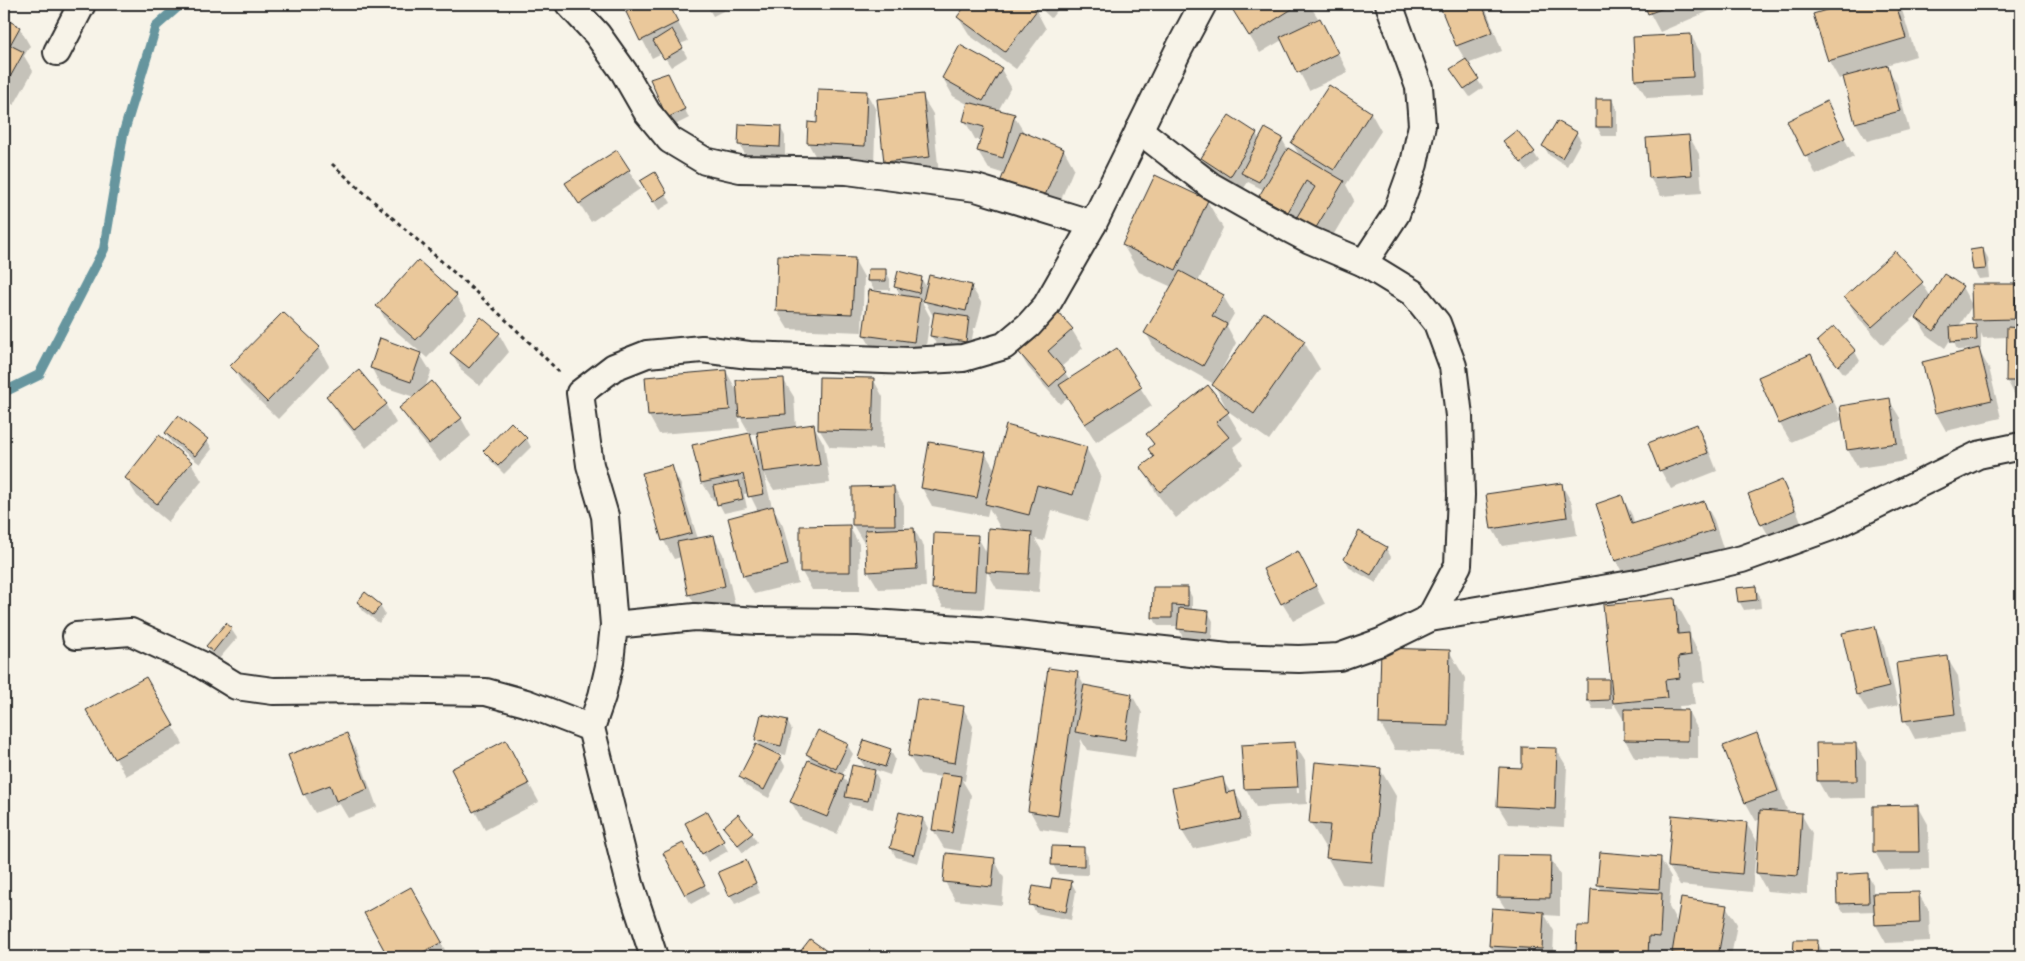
<svg xmlns="http://www.w3.org/2000/svg" width="2025" height="961" font-family="'Shantell Sans',sans-serif">
<rect width="100%" height="100%" fill="#f7f3e8"/>
<filter id="ink" filterUnits="userSpaceOnUse"><feTurbulence type="fractalNoise" baseFrequency=".02" numOctaves="2"/><feDisplacementMap in="SourceGraphic" scale="10" xChannelSelector="R" yChannelSelector="G"/><feConvolveMatrix kernelMatrix="1 2 1 2 8 2 1 2 1" color-interpolation-filters="sRGB"/></filter>
<g filter="url(#ink)">
<g fill="#0003" fill-rule="evenodd">
<polygon points="620,4 668,4 688,41 680,44 687,57 671,67 662,53 652,58 628,12 625,13"/>
<polygon points="706,4 727,4 729,8 713,16"/>
<polygon points="957,4 965,4 961,8"/>
<polygon points="968,4 1056,4 1059,8 1051,18 1039,7 1036,10 1046,29 1016,69 969,35 958,17"/>
<polygon points="1230,4 1309,4 1318,18 1312,21 1313,23 1320,19 1348,72 1309,90 1282,40 1260,53"/>
<polygon points="1440,4 1484,4 1502,51 1467,64 1483,88 1470,97 1457,79 1466,61 1457,46"/>
<polygon points="1645,4 1720,4 1721,6 1660,32"/>
<polygon points="1851,4 1898,4 1902,10 1916,56 1886,65 1897,84 1909,130 1867,141 1856,123 1844,77 1839,79 1829,61 1815,14"/>
<polygon points="1936,4 1996,4 1996,6 1939,8"/>
<polygon points="4,19 19,27 30,46 24,56 33,71 14,105 4,100"/>
<polygon points="1691,35 1701,54 1703,95 1647,98 1636,80"/>
<polygon points="1001,69 1011,87 998,111 1014,116 1025,134 1064,150 1074,168 1054,216 1013,198 1002,180 1005,174 989,169 978,151 981,141 975,139 965,121 969,105 953,96 943,78"/>
<polygon points="672,83 689,118 673,126 668,118"/>
<polygon points="866,92 876,110 874,164 818,161 808,143 809,124 818,124"/>
<polygon points="922,96 933,114 939,175 896,179 885,161"/>
<polygon points="1612,100 1617,109 1617,136 1602,136 1597,127"/>
<polygon points="1826,103 1854,157 1816,175 1789,121"/>
<polygon points="1371,113 1381,131 1346,185 1354,200 1325,249 1271,214 1261,196 1264,190 1248,182 1240,194 1213,176 1202,158 1229,117 1256,134 1260,140 1282,139 1287,148 1300,156 1292,143"/>
<polygon points="740,126 780,127 785,136 785,156 745,154 740,145"/>
<polygon points="1576,133 1581,141 1567,166 1549,155 1544,146"/>
<polygon points="1689,136 1699,154 1702,193 1661,196 1650,178"/>
<polygon points="1505,141 1534,153 1539,161 1527,171"/>
<polygon points="616,151 640,189 591,222 578,201"/>
<polygon points="654,174 671,203 659,210 641,182"/>
<polygon points="1207,201 1223,228 1198,282 1223,296 1234,314 1227,326 1236,343 1220,373 1221,374 1264,314 1304,342 1320,369 1269,440 1228,411 1214,384 1156,351 1146,333 1172,287 1139,272 1123,245"/>
<polygon points="1983,249 1988,258 1990,278 1979,279 1974,270"/>
<path d="M1895,253L1922,283L1931,297L1944,276L1962,287L1972,305L2014,285L2021,297V399H2017L2007,380L2008,337L1983,338L1981,333V349H1978L1989,368L2001,418L1946,431L1936,413L1973,349L1957,350L1952,337L1945,348L1928,336L1917,318L1921,311L1883,345L1856,315L1846,297ZM1972,306L1973,320L1976,325L1959,326Z"/>
<polygon points="780,256 854,259 864,277 862,332 788,329 777,311"/>
<polygon points="885,270 890,279 890,290 874,290 869,281 869,271"/>
<polygon points="921,278 927,288 971,286 982,304 976,328 974,328 970,350 937,345 931,336 934,318 925,301 921,300 930,317 924,360 875,353 864,335 901,296 896,287"/>
<polygon points="456,296 467,314 427,358 388,324 378,306"/>
<polygon points="1058,314 1072,330 1083,348 1061,367 1070,380 1116,350 1152,406 1096,442 1068,397 1060,404 1028,367 1017,349"/>
<polygon points="499,334 509,352 480,386 462,371 452,353"/>
<polygon points="1819,341 1855,352 1860,361 1844,374"/>
<polygon points="319,347 329,366 278,419 242,384 232,366"/>
<polygon points="420,354 431,372 425,388 461,418 471,436 440,462 411,426 401,408 414,397 381,386 371,367"/>
<polygon points="1811,355 1821,373 1842,420 1791,442 1780,424 1760,377"/>
<path d="M726,371L738,393V381L783,379L794,397L796,428L814,426L824,444L830,483L774,490L764,474L772,507L783,526L798,583L754,594L744,576L730,518L758,511L749,493L744,494L747,508L724,513L717,500H713L702,482L694,446L750,434L738,413L740,428L659,434L649,416L646,378ZM749,434H759L762,456Z"/>
<polygon points="873,379 883,397 882,449 830,447 819,429"/>
<polygon points="328,397 386,405 396,423 366,448 339,415"/>
<polygon points="1889,400 1900,418 1906,461 1858,468 1848,450"/>
<polygon points="1227,412 1243,439 1233,447 1243,464 1176,518 1157,494 1142,468 1154,458 1149,449 1154,446 1147,434"/>
<polygon points="1696,425 1706,443 1717,471 1671,489 1661,471 1650,443"/>
<polygon points="166,434 207,440 212,449 200,464 171,442"/>
<polygon points="526,438 531,447 504,474 490,460 484,451"/>
<polygon points="1086,448 1101,475 1088,521 1052,510 1044,541 1035,539 1042,551 1039,592 997,589 987,571 984,609 943,607 933,589 977,536 988,555 1002,531 989,508 987,516 932,506 922,488 985,453 995,470"/>
<polygon points="191,463 202,481 168,522 137,496 126,478"/>
<polygon points="671,466 681,485 698,539 713,536 723,554 735,605 699,612 689,594 681,557 674,559 664,541 644,474"/>
<polygon points="1782,481 1792,499 1804,529 1773,543 1762,524 1750,495"/>
<polygon points="1561,484 1572,503 1577,535 1502,546 1492,528"/>
<polygon points="894,487 904,505 904,529 914,529 924,547 926,587 879,589 868,571 867,543 864,543 853,525"/>
<polygon points="1622,497 1632,515 1635,525 1704,502 1714,520 1723,548 1626,579 1616,561 1597,505"/>
<polygon points="849,526 859,544 860,590 812,590 802,572"/>
<polygon points="1386,548 1391,557 1376,583 1350,568 1345,559"/>
<polygon points="1308,571 1325,604 1293,621 1282,603"/>
<polygon points="1755,587 1760,596 1761,608 1744,610 1739,601"/>
<polygon points="1187,588 1192,597 1192,610 1208,612 1213,621 1212,640 1183,638 1178,626 1158,626 1153,617"/>
<polygon points="1674,599 1689,626 1691,638 1703,661 1705,682 1692,683 1695,705 1679,706 1680,711 1688,711 1698,730 1698,759 1635,758 1625,740 1625,722 1613,702 1613,709 1593,709 1588,700 1608,681 1612,688"/>
<polygon points="358,602 380,606 385,614 379,623 363,611"/>
<polygon points="226,624 231,629 237,638 218,660 212,655 207,647"/>
<polygon points="1874,627 1884,646 1898,705 1868,712 1857,694"/>
<polygon points="1449,651 1465,678 1462,752 1395,750 1380,723"/>
<polygon points="1947,658 1958,676 1965,732 1915,739 1905,720"/>
<polygon points="1077,673 1085,687 1132,695 1142,713 1135,757 1087,750 1081,739 1068,833 1040,829 1030,811"/>
<polygon points="146,679 183,744 126,776 88,711"/>
<polygon points="963,708 973,726 965,781 962,780 971,795 961,851 944,848 933,830 942,777 920,774 909,756"/>
<polygon points="787,721 792,730 786,755 771,752 780,757 785,766 769,798 746,786 741,777 761,748 757,740"/>
<polygon points="346,734 357,752 377,807 348,818 339,803 315,813 304,794"/>
<polygon points="1756,735 1767,753 1787,810 1778,813 1801,814 1812,833 1807,894 1767,891 1757,873 1761,819 1756,821 1746,803 1725,747"/>
<path d="M1294,743L1305,761L1307,804L1256,807L1246,789ZM1295,760H1297L1299,793H1297Z"/>
<polygon points="1855,744 1866,762 1866,798 1828,799 1818,781"/>
<polygon points="847,745 853,754 842,775 849,786 871,771 872,769 865,767 859,758 890,750 895,759 890,775 873,769 879,780 873,809 852,805 850,802 837,834 802,820 791,802 813,764 807,754"/>
<polygon points="1556,749 1567,767 1564,827 1509,824 1498,806 1523,770"/>
<polygon points="516,760 539,802 485,830 452,769"/>
<polygon points="1380,769 1396,796 1386,888 1342,884 1327,857 1328,849 1326,849 1310,822"/>
<polygon points="1222,779 1231,793 1235,792 1245,810 1251,837 1193,849 1182,831 1174,788"/>
<polygon points="1918,806 1928,824 1929,869 1885,870 1875,852"/>
<polygon points="707,813 728,851 708,862 687,824"/>
<polygon points="923,819 928,828 918,863 896,857 891,848"/>
<polygon points="1746,823 1757,841 1752,892 1680,885 1669,867"/>
<polygon points="724,827 752,834 757,842 743,853"/>
<polygon points="1053,847 1083,848 1088,857 1088,875 1058,874 1053,865"/>
<polygon points="688,853 709,894 691,904 664,854"/>
<polygon points="1550,857 1560,875 1560,916 1545,915 1554,931 1553,957 1497,957 1490,946 1507,911 1498,897"/>
<polygon points="1660,858 1671,877 1669,907 1678,924 1726,906 1737,924 1731,957 1707,957 1685,953 1685,956 1692,957 1676,957 1675,955 1675,957 1580,957 1577,953 1590,927 1602,891 1599,885"/>
<polygon points="994,859 1004,878 1002,905 955,900 945,882"/>
<polygon points="750,870 760,893 735,904 730,895"/>
<polygon points="1867,875 1873,884 1873,895 1918,893 1929,911 1930,941 1886,943 1876,925 1875,911 1843,912 1838,904"/>
<polygon points="1071,882 1076,891 1071,920 1036,913 1031,904 1051,891"/>
<polygon points="410,889 449,957 390,957 365,914"/>
<polygon points="1795,941 1817,942 1826,957 1794,957"/>
</g>
<g fill="none" stroke-linecap="round" stroke-linejoin="round">
<polyline stroke="#66959e" stroke-width="10" points="4,392 39,375 104,249 123,135 156,26 181,4"/>
</g>
<g fill="#eac89b" stroke="#2b2b2b">
<polygon points="644,4 669,4 678,22 640,41 626,12"/>
<polygon points="967,4 1029,4 1037,10 1005,52 957,17"/>
<polygon points="1038,4 1051,4 1046,10"/>
<polygon points="1229,4 1300,4 1249,36"/>
<polygon points="1439,4 1482,4 1493,32 1456,46"/>
<polygon points="1644,4 1674,4 1648,14"/>
<polygon points="1846,4 1896,4 1906,38 1828,61 1813,14"/>
<polygon points="4,18 20,27 10,45 24,52 4,88"/>
<polygon points="1320,18 1338,53 1297,73 1280,37"/>
<polygon points="672,29 683,48 664,59 653,41"/>
<polygon points="1691,34 1693,77 1635,80 1633,37"/>
<polygon points="960,45 1002,68 983,101 942,78"/>
<polygon points="1466,59 1479,79 1464,89 1450,69"/>
<polygon points="1888,65 1900,111 1855,123 1843,77"/>
<polygon points="668,73 685,109 667,118 650,79"/>
<polygon points="1329,85 1371,112 1334,170 1291,143"/>
<polygon points="818,89 867,91 865,146 807,143 808,122 817,123"/>
<polygon points="923,94 930,157 884,162 877,99"/>
<rect x="1596" y="99" width="16" height="28"/>
<polygon points="1827,101 1845,138 1805,157 1787,121"/>
<polygon points="968,102 1015,114 1003,158 977,151 984,127 963,121"/>
<polygon points="1229,115 1257,133 1230,177 1201,158"/>
<polygon points="1557,121 1577,132 1562,158 1542,146"/>
<polygon points="739,124 781,126 780,147 738,145"/>
<polygon points="1265,128 1283,138 1259,182 1241,173"/>
<polygon points="1517,130 1535,152 1521,163 1503,141"/>
<polygon points="1021,131 1064,149 1044,198 1001,180"/>
<polygon points="1689,135 1692,175 1649,178 1646,138"/>
<polygon points="1288,148 1344,181 1314,231 1295,220 1315,187 1306,181 1288,212 1259,196"/>
<polygon points="617,150 630,170 579,204 565,183"/>
<polygon points="655,172 667,193 653,202 640,181"/>
<polygon points="1155,175 1208,200 1176,270 1122,245"/>
<polygon points="1983,248 1986,269 1973,270 1970,250"/>
<polygon points="1895,251 1923,282 1872,327 1844,297"/>
<polygon points="778,255 855,258 852,314 776,311"/>
<polygon points="418,260 457,295 416,340 376,306"/>
<polygon points="868,269 886,269 886,281 867,281"/>
<polygon points="898,271 922,277 919,293 894,287"/>
<polygon points="1180,271 1224,295 1212,316 1227,324 1203,366 1144,333"/>
<polygon points="1944,274 1963,286 1934,331 1916,318"/>
<polygon points="929,275 972,285 966,311 923,301"/>
<polygon points="1971,284 2015,284 2016,319 1972,320"/>
<polygon points="869,290 920,298 914,342 863,335"/>
<polygon points="283,312 320,347 267,402 230,366"/>
<polygon points="934,312 969,317 966,342 930,336"/>
<polygon points="1058,312 1073,329 1048,351 1066,372 1049,387 1016,349"/>
<polygon points="1264,312 1305,341 1254,414 1212,385"/>
<polygon points="481,317 500,333 469,368 450,353"/>
<polygon points="1976,324 1977,340 1951,342 1950,326"/>
<polygon points="1834,326 1856,351 1838,366 1817,341"/>
<polygon points="2007,327 2021,328 2021,381 2006,381"/>
<polygon points="380,338 421,353 411,382 370,368"/>
<polygon points="1117,348 1142,387 1085,424 1059,385"/>
<polygon points="1979,348 1992,400 1935,413 1922,362"/>
<polygon points="1811,354 1832,402 1779,424 1758,377"/>
<polygon points="359,370 387,404 354,430 326,396"/>
<polygon points="726,370 730,410 648,416 645,377"/>
<polygon points="819,377 874,378 872,431 818,430"/>
<polygon points="784,378 786,414 739,417 736,380"/>
<polygon points="432,381 462,418 429,444 399,408"/>
<polygon points="1208,385 1229,412 1216,422 1229,437 1160,492 1140,467 1154,457 1148,449 1154,444 1146,434"/>
<polygon points="1890,398 1897,443 1847,450 1840,406"/>
<polygon points="178,416 208,439 195,456 165,433"/>
<polygon points="511,422 527,438 498,466 483,451"/>
<polygon points="814,424 820,465 763,472 757,432"/>
<polygon points="1697,424 1708,453 1659,471 1648,443"/>
<polygon points="1006,425 1087,447 1073,495 1037,485 1029,515 985,504"/>
<polygon points="750,433 764,494 748,497 743,474 701,483 692,445"/>
<polygon points="159,435 192,462 157,504 125,478"/>
<polygon points="929,442 986,452 977,498 921,488"/>
<polygon points="672,465 692,533 662,541 642,473"/>
<polygon points="1782,480 1795,510 1761,525 1748,494"/>
<polygon points="739,481 743,499 717,505 713,486"/>
<polygon points="1562,483 1567,517 1491,529 1486,494"/>
<polygon points="894,486 895,525 852,525 852,487"/>
<polygon points="1622,495 1632,524 1704,501 1714,530 1615,561 1596,504"/>
<polygon points="773,506 788,565 743,576 728,518"/>
<polygon points="850,525 850,572 800,572 800,526"/>
<polygon points="914,528 917,569 867,572 865,530"/>
<polygon points="988,528 1032,532 1029,574 986,572"/>
<polygon points="1359,531 1387,547 1371,575 1344,559"/>
<polygon points="934,533 978,535 975,591 932,589"/>
<polygon points="714,535 725,586 688,595 677,542"/>
<polygon points="1298,551 1316,586 1281,604 1263,569"/>
<polygon points="1756,586 1757,600 1738,602 1736,588"/>
<polygon points="1153,587 1188,587 1188,606 1172,605 1172,618 1152,618"/>
<polygon points="365,592 381,605 373,615 357,602"/>
<polygon points="1675,598 1678,634 1689,633 1691,655 1678,657 1680,678 1665,680 1667,698 1613,703 1603,605"/>
<polygon points="1179,608 1209,611 1207,632 1177,629"/>
<polygon points="226,623 232,628 213,652 206,646"/>
<polygon points="1875,626 1889,687 1856,695 1842,633"/>
<polygon points="1381,648 1450,650 1448,726 1379,724"/>
<polygon points="1948,656 1955,714 1903,721 1896,663"/>
<polygon points="1048,668 1078,672 1058,816 1028,811"/>
<polygon points="146,677 174,726 114,759 86,710"/>
<polygon points="1587,679 1609,679 1609,700 1587,701"/>
<polygon points="1084,685 1132,694 1125,740 1075,732"/>
<polygon points="917,699 964,706 955,763 908,756"/>
<polygon points="1624,709 1688,710 1688,741 1624,740"/>
<polygon points="761,714 788,720 781,746 755,740"/>
<polygon points="818,730 848,744 836,769 806,754"/>
<polygon points="347,733 368,789 336,801 330,785 303,795 288,755"/>
<polygon points="1757,733 1778,791 1745,803 1723,746"/>
<polygon points="506,740 529,784 473,812 451,769"/>
<polygon points="864,740 891,749 885,767 858,758"/>
<polygon points="1295,742 1298,787 1244,789 1241,745"/>
<polygon points="1816,743 1856,743 1857,781 1817,781"/>
<polygon points="756,744 781,756 764,790 739,777"/>
<polygon points="1522,747 1557,748 1555,809 1497,806 1499,767 1522,768"/>
<polygon points="808,760 844,775 827,817 790,802"/>
<polygon points="1315,762 1381,768 1372,862 1326,858 1330,825 1309,823"/>
<polygon points="852,765 875,770 868,801 845,797"/>
<polygon points="941,773 961,776 952,833 932,830"/>
<polygon points="1223,777 1226,793 1235,791 1241,819 1181,831 1172,788"/>
<polygon points="1918,805 1919,852 1873,852 1873,806"/>
<polygon points="1760,810 1802,813 1798,876 1756,873"/>
<polygon points="707,811 724,841 702,854 685,823"/>
<polygon points="899,812 923,818 914,855 890,848"/>
<polygon points="738,814 753,833 738,845 723,827"/>
<polygon points="1672,815 1747,822 1742,874 1668,867"/>
<polygon points="683,843 705,885 685,895 663,853"/>
<polygon points="1052,846 1084,847 1084,866 1051,865"/>
<polygon points="1600,852 1661,857 1659,889 1597,885"/>
<polygon points="946,853 995,858 992,887 943,882"/>
<polygon points="1498,855 1551,856 1550,898 1497,897"/>
<polygon points="746,860 756,883 729,896 718,872"/>
<polygon points="1868,873 1869,903 1837,904 1836,875"/>
<polygon points="1052,878 1072,881 1066,912 1029,905 1033,886 1050,889"/>
<polygon points="411,887 442,942 414,957 388,957 364,913"/>
<polygon points="1591,889 1662,893 1660,937 1649,936 1648,956 1576,953 1577,926 1589,926"/>
<polygon points="1919,892 1920,923 1875,925 1873,893"/>
<polygon points="1681,898 1727,905 1718,957 1700,957 1672,953"/>
<polygon points="1492,908 1544,912 1542,949 1489,946"/>
<polygon points="810,939 835,957 796,957"/>
<polygon points="1794,940 1818,940 1817,957 1793,957"/>
</g>
<g fill="none" stroke-linecap="round" stroke-linejoin="round">
<defs>
<g id="street">
<polyline points="569,4 597,34 624,72 647,112 670,140 705,161 740,169 847,171 976,188 1093,224"/>
<polyline points="57,52 82,4"/>
<polyline points="1139,130 1211,186 1257,212 1310,240 1364,263 1413,293 1437,323 1453,366 1459,416 1461,495 1458,565 1430,618"/>
<polyline points="1364,263 1396,214 1414,164 1422,125 1419,87 1389,4"/>
<polyline points="614,625 605,516 590,465 580,393 614,367 647,354 702,349 749,355 910,361 963,358 1004,346 1029,325 1046,306 1093,224 1180,47 1203,4"/>
<polyline points="76,636 131,632 200,664 236,686 273,691 370,690 486,692 526,703 591,728"/>
<polyline points="654,957 630,884 591,728 602,696 610,662 614,625 695,617 758,621 859,622 990,631 1228,657 1299,659 1339,657 1381,642 1430,618 1643,582 1742,559 1831,527 1978,455 2021,446"/>
</g>
</defs>
<use href="#street" stroke="#2b2b2b" stroke-width="30"/>
<path stroke="#2b2b2b" stroke-width="3" stroke-dasharray="4 4" stroke-linecap="butt" d="M332,164C408,233 488,299 560,373"/>
<use href="#street" stroke="#f7f3e8" stroke-width="26"/>
</g>
</g>
<rect width="2025" height="961" fill="none" stroke="#f7f3e8" stroke-width="20"/>
<rect x="10" y="10" width="2005" height="941" fill="none" stroke="#2b2b2b" stroke-width="2" filter="url(#ink)"/>
</svg>
